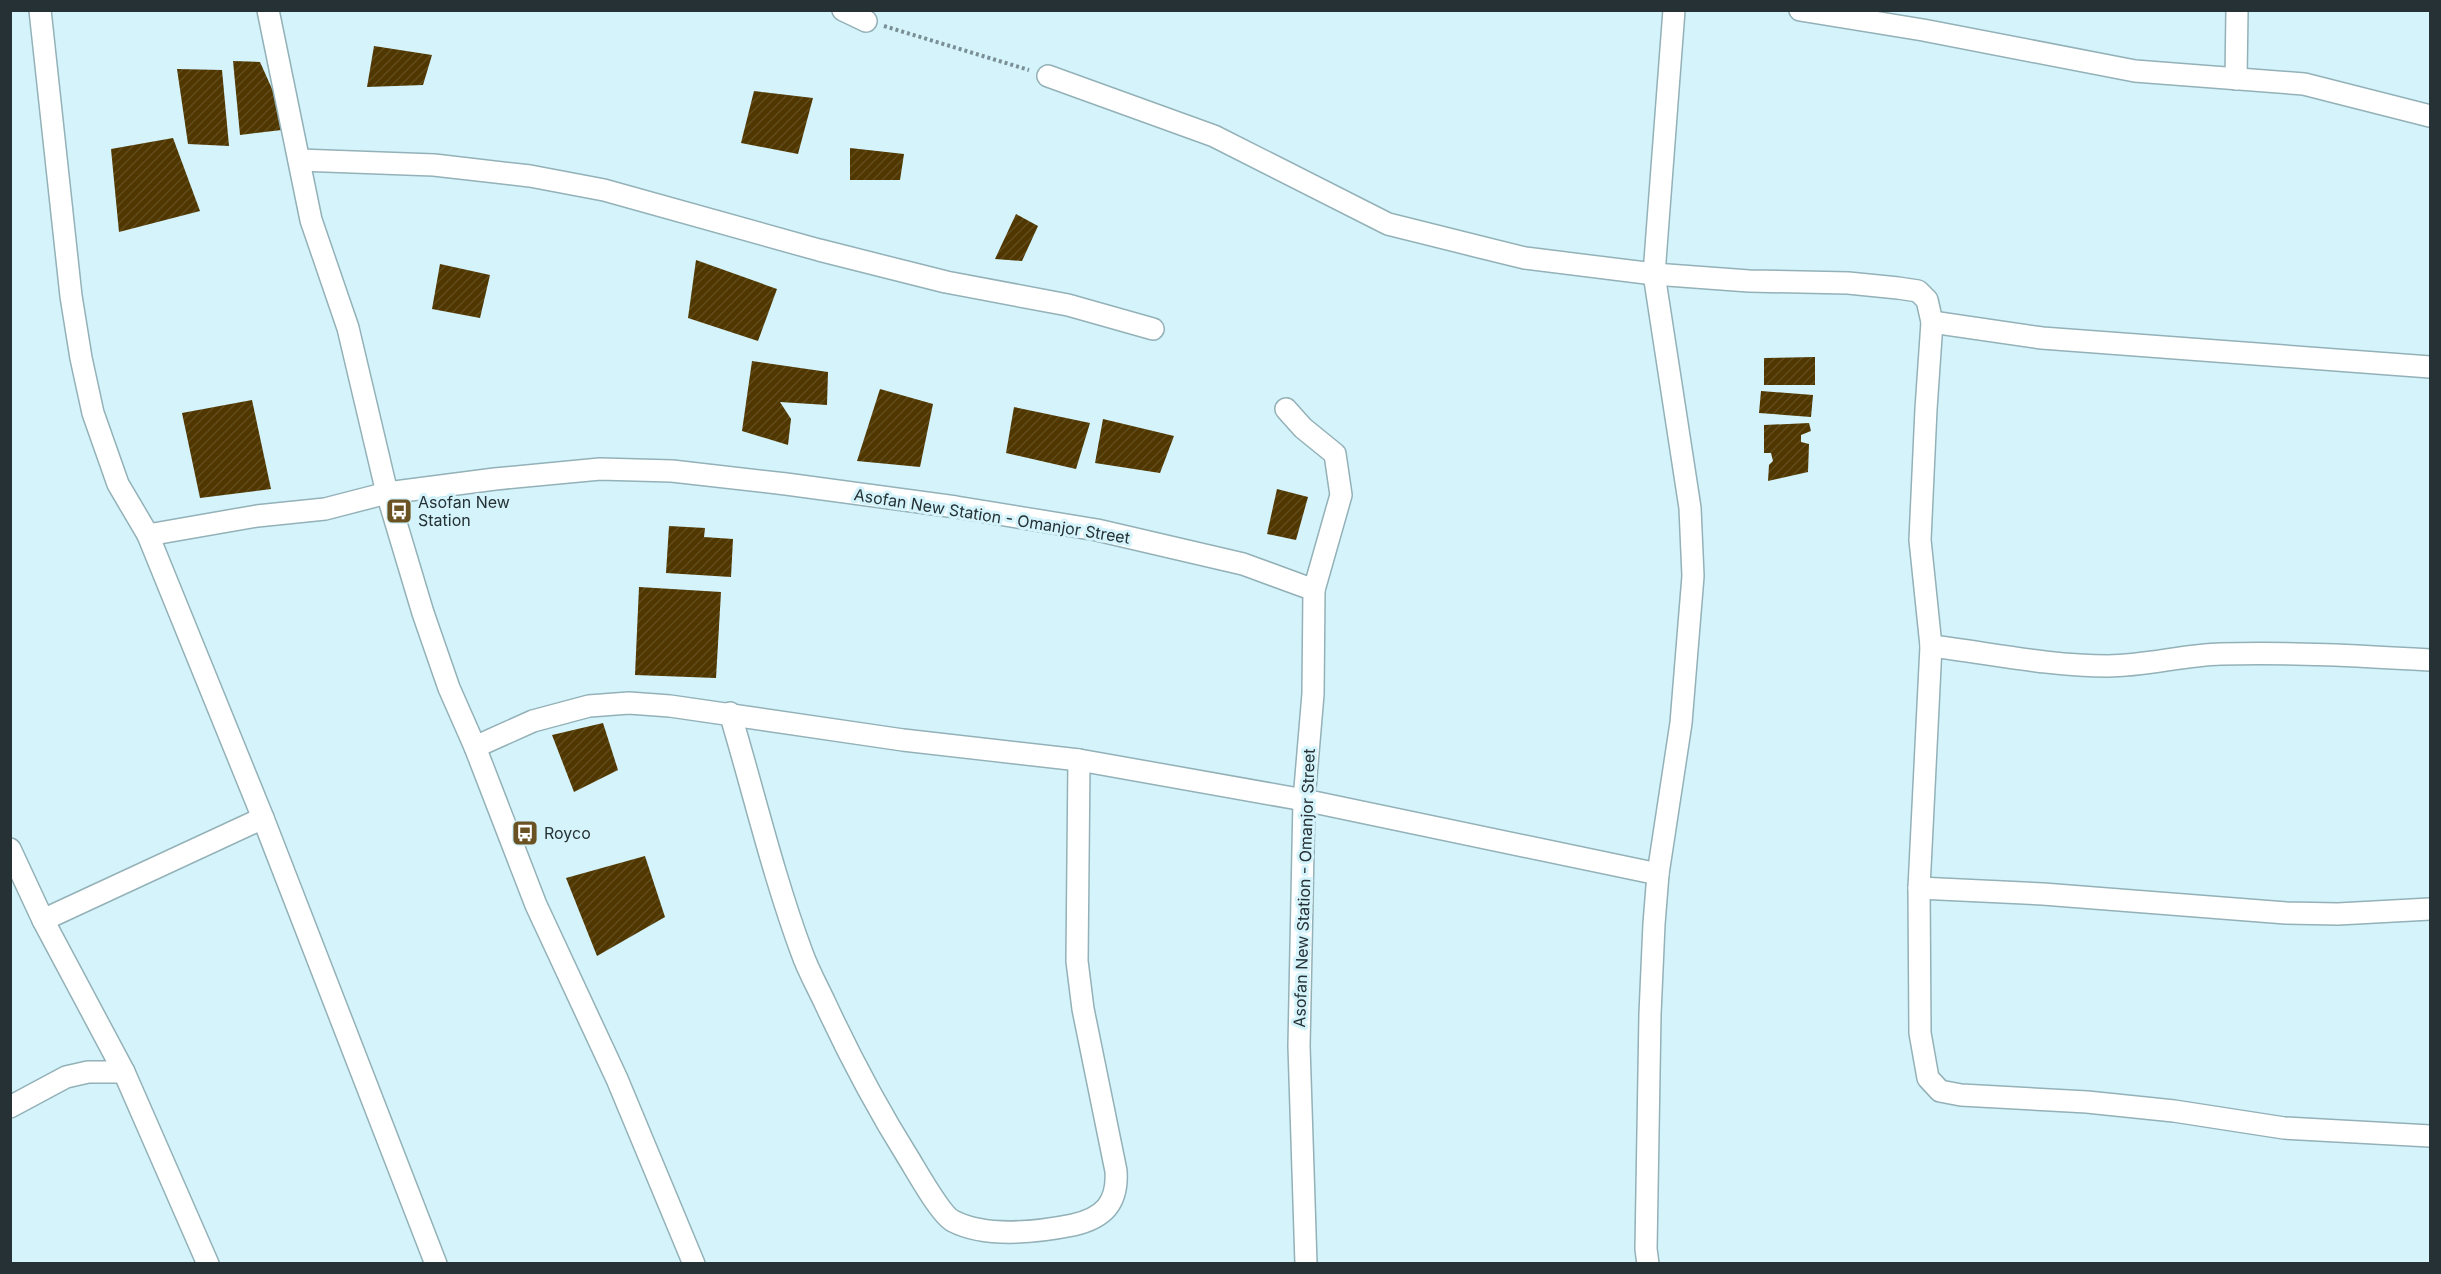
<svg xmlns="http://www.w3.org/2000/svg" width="2441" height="1274" font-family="Inter,sans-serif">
<defs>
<pattern id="building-hatch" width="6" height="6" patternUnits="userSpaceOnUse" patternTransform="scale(1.5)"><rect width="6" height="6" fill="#503700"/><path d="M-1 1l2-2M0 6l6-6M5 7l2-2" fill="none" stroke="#604c1d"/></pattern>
</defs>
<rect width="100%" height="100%" fill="#d4f3fb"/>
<g fill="url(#building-hatch)">
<polygon points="374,46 432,55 423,85 367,87"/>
<polygon points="233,61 260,62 290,129 240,135"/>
<polygon points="177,69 222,70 229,146 188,144"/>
<polygon points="754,91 813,98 798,154 741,143"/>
<polygon points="173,138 200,211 119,232 111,149"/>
<polygon points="850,148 904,154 900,180 850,180"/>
<polygon points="1016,214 1038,226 1022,261 995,259"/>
<polygon points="696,260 777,289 758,341 688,318"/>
<polygon points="440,264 490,275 480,318 432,309"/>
<polygon points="1815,357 1815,385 1764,385 1764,358"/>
<polygon points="752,361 828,372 827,405 780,402 791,419 788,445 742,431"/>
<polygon points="880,389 933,404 920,467 857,461"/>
<polygon points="1761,391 1813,395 1811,417 1759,413"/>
<polygon points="252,400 271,489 200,498 182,413"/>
<polygon points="1014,407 1090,423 1076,469 1006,453"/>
<polygon points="1103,419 1174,436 1160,473 1095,463"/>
<polygon points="1809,423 1811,431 1801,435 1801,442 1809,444 1808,472 1768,481 1769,465 1773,461 1771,453 1764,453 1764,425"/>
<polygon points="1277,489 1308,497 1296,540 1267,534"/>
<polygon points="669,526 705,528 704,537 733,539 731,577 666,573"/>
<polygon points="639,587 721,592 716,678 635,675"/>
<polygon points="603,723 618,770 574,792 552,735"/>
<polygon points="645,856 665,917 597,956 566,878"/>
</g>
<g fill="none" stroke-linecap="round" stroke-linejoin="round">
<defs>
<g id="minor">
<polyline points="40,10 71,296 81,358 93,413 118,484 148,535 263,818 436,1264"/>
<polyline points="268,10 311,220 348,328 387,493 423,613 449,688 475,747 536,905 617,1079 694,1264"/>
<polyline points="843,10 866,21"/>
<polyline points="1800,10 1923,30 2135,71 2304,84 2430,116"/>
<polyline points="1048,76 1214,136 1388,224 1476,246 1525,258 1654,274 1749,281 1848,283 1898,288 1918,291 1927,300 1932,322 1926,409 1920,540 1931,646 1919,888 1920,1033 1928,1078 1940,1091 1961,1095 2087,1102 2174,1111 2284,1128 2430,1136"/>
<polyline points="2236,79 2237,10"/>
<polyline points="299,160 434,165 530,176 604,190 819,250 946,282 1068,305 1153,329"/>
<polyline points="1932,322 2042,338 2430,367"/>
<polyline points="1286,409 1303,428 1335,454 1341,495 1314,590"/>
<polyline points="148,535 257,516 325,509 387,493 495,479 600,469 672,471 786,484 956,507 1097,530 1243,564 1314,590 1313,694 1304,800 1299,1046 1306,1264"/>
<path d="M1931,646C1989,653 2049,666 2108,666C2146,666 2183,655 2221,654C2291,652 2361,656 2430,660"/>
<path d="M730,713C754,793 773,875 802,953C808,970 817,986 825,1003C850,1057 877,1108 909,1159C917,1172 941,1215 953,1221C986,1238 1038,1232 1073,1225C1104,1218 1118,1203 1116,1171L1083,1009L1077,961L1079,760"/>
<polyline points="475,747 533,721 589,706 629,703 670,706 903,740 1079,760 1304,800 1658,874"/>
<polyline points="10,849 43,920 124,1072 208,1264"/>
<polyline points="1919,888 2043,894 2286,913 2338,914 2430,909"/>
<polyline points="43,920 263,818"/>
<polyline points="10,1107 66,1077 88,1072 124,1072"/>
<polyline points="1648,1264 1646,1249 1650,1014 1654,924 1658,874 1681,723 1693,576 1690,508 1654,274 1674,10"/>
</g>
</defs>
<use href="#minor" stroke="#93b1b7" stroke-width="24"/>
<polyline stroke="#7a8f95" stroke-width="4" stroke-dasharray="3 3" stroke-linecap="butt" points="884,26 1029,70"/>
<use href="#minor" stroke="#fff" stroke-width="21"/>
</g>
<defs>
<symbol id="bus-square" viewBox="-11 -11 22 22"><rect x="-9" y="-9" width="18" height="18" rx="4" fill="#6b5223" stroke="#d4f3fb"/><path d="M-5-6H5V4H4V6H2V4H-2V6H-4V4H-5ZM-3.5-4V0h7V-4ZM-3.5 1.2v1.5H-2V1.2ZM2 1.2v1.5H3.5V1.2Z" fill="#fff"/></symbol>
</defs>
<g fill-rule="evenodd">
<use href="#bus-square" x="384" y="496" width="30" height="30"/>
<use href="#bus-square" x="510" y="818" width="30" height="30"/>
</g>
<g text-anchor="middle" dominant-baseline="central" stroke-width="6" stroke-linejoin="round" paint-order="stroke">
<g font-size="16" fill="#253134" stroke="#d4f3fb" text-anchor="start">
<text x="418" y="502">Asofan New<tspan x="418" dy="18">Station</tspan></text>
<text x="544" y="833">Royco</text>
</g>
<g font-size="16" fill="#253134" stroke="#d4f3fb">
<text transform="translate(992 516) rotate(9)">Asofan New Station - Omanjor Street</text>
<text transform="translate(1304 888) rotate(-88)">Asofan New Station - Omanjor Street</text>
</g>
</g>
<rect width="2441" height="1274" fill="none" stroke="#253134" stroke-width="24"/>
</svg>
